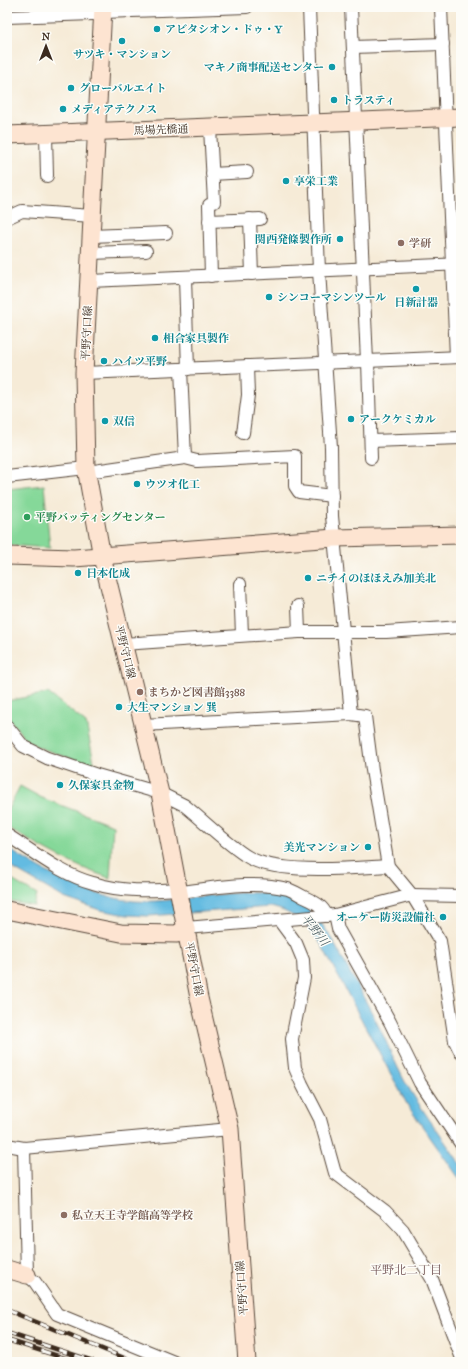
<svg xmlns="http://www.w3.org/2000/svg" width="468" height="1369" font-family="'IM FELL French Canon','Noto Serif JP',serif">
<rect width="100%" height="100%" fill="#fdfcf7"/>
<filter id="ink" filterUnits="userSpaceOnUse"><feTurbulence type="fractalNoise" baseFrequency=".025" numOctaves="2"/><feDisplacementMap in="SourceGraphic" scale="8" xChannelSelector="R" yChannelSelector="G"/><feConvolveMatrix kernelMatrix="1 2 1 2 8 2 1 2 1" color-interpolation-filters="sRGB"/></filter>
<filter id="wash" filterUnits="userSpaceOnUse"><feTurbulence type="fractalNoise" baseFrequency=".012" numOctaves="4" result="noise"/><feDisplacementMap in="SourceGraphic" scale="16" xChannelSelector="R" yChannelSelector="G"/><feGaussianBlur stdDeviation="0.9" result="paint"/><feColorMatrix in="noise" values="0 0 0 0 0 0 0 0 0 0 0 0 0 0 0 0 0 1.4 0 .05"/><feComposite in="paint" operator="in"/></filter>
<g filter="url(#wash)">
<rect width="100%" height="100%" fill="#f6ebd7"/>
<g fill="#85d899" stroke="#60815c">
<polygon points="44,485 50,548 7,545 7,489"/>
<polygon points="48,693 86,723 95,767 38,747 26,740 7,716 7,701"/>
<path d="M20,786L42,798L113,825L110,878C72,866 40,847 7,827V811Z"/>
<polygon points="7,877 37,895 34,906 7,901"/>
</g>
<path fill="#64bbe1" stroke="#507280" d="M7,848C47,874 86,896 134,901C185,905 266,876 307,908C325,923 336,947 347,967C358,987 369,1006 379,1027C388,1044 395,1063 404,1080C421,1109 442,1137 461,1165V1181L408,1106L322,946C310,927 293,911 270,907L148,916L127,915L100,910L64,898L7,865Z"/>
</g>
<g filter="url(#ink)">
<g fill="none" stroke-linecap="round" stroke-linejoin="round">
<defs>
<g id="street">
<polyline points="309,7 319,271 331,447 332,516 351,714"/>
<polyline points="351,7 367,361"/>
<polyline points="441,7 456,357"/>
<polyline points="7,17 93,14 103,12 247,7"/>
<polyline points="353,47 443,44"/>
<polyline points="210,128 214,202"/>
<polyline points="46,134 47,176"/>
<polyline points="212,174 247,172"/>
<polyline points="209,205 211,276"/>
<polyline points="7,218 22,211 92,216"/>
<polyline points="250,219 252,274"/>
<polyline points="209,221 260,219"/>
<polyline points="91,236 166,233"/>
<polyline points="91,253 146,251"/>
<polyline points="185,278 188,369"/>
<polyline points="90,281 461,264"/>
<polyline points="368,361 371,458"/>
<polyline points="181,369 185,458"/>
<polyline points="84,373 461,357"/>
<polyline points="243,433 248,395 247,366"/>
<polyline points="371,441 461,438"/>
<polyline points="87,472 185,458 197,461 295,456 295,486 299,492 332,496"/>
<polyline points="7,477 86,468"/>
<polyline points="240,584 242,635"/>
<polyline points="298,606 299,632"/>
<polyline points="123,644 299,632 386,632 461,627"/>
<polyline points="143,725 351,714 365,716 372,770 388,866 412,895 440,941 455,1041 461,1053"/>
<path d="M7,726L23,746L47,758L97,775L160,793L184,805C203,820 228,845 248,857C277,875 353,868 388,866"/>
<path d="M7,835C34,852 62,875 93,883C121,892 150,891 179,889"/>
<path d="M180,892C215,888 253,880 288,889C293,891 299,894 304,897C315,902 323,906 327,916"/>
<polyline points="335,915 338,929 390,1022 420,1083 461,1144"/>
<polyline points="279,920 296,943 303,960 304,978 292,1039 295,1068 302,1084 320,1119 335,1173 385,1211 403,1230 432,1279 461,1356"/>
<polyline points="186,928 335,915 412,895 461,896"/>
<polyline points="7,1145 24,1148 230,1129"/>
<polyline points="24,1148 27,1275 35,1282 57,1314 174,1362"/>
</g>
<g id="secondary">
<polyline points="103,7 84,373 86,468 102,557 160,793 199,998 230,1129 247,1362"/>
<polyline points="7,135 461,117"/>
<polyline points="7,556 74,558 335,538 461,535"/>
<polyline points="7,910 121,933 177,934 186,928"/>
<polyline points="7,1269 27,1275"/>
</g>
</defs>
<use href="#street" stroke="#57473a" stroke-width="14"/>
<use href="#secondary" stroke="#57473a" stroke-width="19"/>
<use href="#street" stroke="#fff" stroke-width="12"/>
<use href="#secondary" stroke="#fde4d1" stroke-width="17"/>
<defs>
<g id="rail">
<polyline points="7,1310 134,1362"/>
<polyline points="7,1333 96,1362"/>
<polyline points="7,1340 77,1362"/>
</g>
</defs>
<use href="#rail" stroke="#3b2a1e" stroke-width="4.5"/>
<use href="#rail" stroke="#fdfcf7" stroke-width="3" stroke-dasharray="9" stroke-linecap="butt"/>
</g>
</g>
<g fill="#0f9aa8" stroke="#fdfcf7" stroke-width="1.5">
<circle cx="157" cy="29" r="4"/>
<circle cx="122" cy="41" r="4"/>
<circle cx="332" cy="67" r="4"/>
<circle cx="71" cy="88" r="4"/>
<circle cx="334" cy="100" r="4"/>
<circle cx="63" cy="109" r="4"/>
<circle cx="286" cy="181" r="4"/>
<circle cx="340" cy="239" r="4"/>
<circle cx="416" cy="289" r="4"/>
<circle cx="269" cy="297" r="4"/>
<circle cx="155" cy="338" r="4"/>
<circle cx="104" cy="361" r="4"/>
<circle cx="351" cy="419" r="4"/>
<circle cx="105" cy="421" r="4"/>
<circle cx="137" cy="484" r="4"/>
<circle cx="78" cy="573" r="4"/>
<circle cx="308" cy="578" r="4"/>
<circle cx="119" cy="707" r="4"/>
<circle cx="60" cy="785" r="4"/>
<circle cx="368" cy="847" r="4"/>
<circle cx="443" cy="917" r="4"/>
</g>
<g fill="#8d6e63" stroke="#fdfcf7" stroke-width="1.5">
<circle cx="401" cy="243" r="4"/>
<circle cx="140" cy="692" r="4"/>
<circle cx="64" cy="1215" r="4"/>
</g>
<circle fill="#2e9e5b" stroke="#fdfcf7" stroke-width="1.5" cx="27" cy="517" r="4"/>
<g text-anchor="middle" dominant-baseline="central" stroke-width="3" stroke-linejoin="round" paint-order="stroke">
<g font-size="11" font-weight="bold" fill="#0d838f" stroke="#fdfcf7" text-anchor="start">
<text x="165" y="29">アビタシオン・ドゥ・Y</text>
<text x="122" y="54" text-anchor="middle">サツキ・マンション</text>
<text x="324" y="67" text-anchor="end">マキノ商事配送センター</text>
<text x="79" y="88">グローバルエイト</text>
<text x="342" y="100">トラスティ</text>
<text x="71" y="109">メディアテクノス</text>
<text x="294" y="181">享栄工業</text>
<text x="332" y="239" text-anchor="end">関西発條製作所</text>
<text x="277" y="297">シンコーマシンツール</text>
<text x="416" y="302" text-anchor="middle">日新計器</text>
<text x="163" y="338">相合家具製作</text>
<text x="112" y="361">ハイツ平野</text>
<text x="359" y="419">アークケミカル</text>
<text x="113" y="421">双信</text>
<text x="145" y="484">ウツオ化工</text>
<text x="86" y="573">日本化成</text>
<text x="316" y="578">ニチイのほほえみ加美北</text>
<text x="127" y="707">大生マンション 巽</text>
<text x="68" y="785">久保家具金物</text>
<text x="360" y="847" text-anchor="end">美光マンション</text>
<text x="435" y="917" text-anchor="end">オーケー防災設備社</text>
</g>
<g font-size="11" fill="#3b2a1e" stroke="#fdfcf7">
<text transform="translate(161 130) rotate(-2)">馬場先橋通</text>
<text transform="translate(87 333) rotate(-87)">平野守口線</text>
<text transform="translate(125 652) rotate(76)">平野守口線</text>
<text transform="translate(194 969) rotate(79)">平野守口線</text>
<text transform="translate(242 1288) rotate(-94)">平野守口線</text>
</g>
<g font-size="11" font-weight="bold" fill="#785e54" stroke="#fdfcf7" text-anchor="start">
<text x="409" y="243">学研</text>
<text x="148" y="692">まちかど図書館3388</text>
<text x="72" y="1215">私立天王寺学館高等学校</text>
</g>
<g font-size="11" font-weight="bold" fill="#27864d" stroke="#fdfcf7" text-anchor="start">
<text x="35" y="517">平野バッティングセンター</text>
</g>
<g font-size="12" font-style="italic" fill="#495d62" stroke="#fdfcf7">
<text transform="translate(315 930) rotate(52)">平野川</text>
</g>
<g font-size="12" fill="#705153" stroke="#fdfcf7">
<text x="406" y="1270">平野北二丁目</text>
</g>
</g>
<rect width="468" height="1369" fill="none" stroke="#fdfcf7" stroke-width="24"/>
<g transform="translate(46 46)" stroke="#fdfcf7" stroke-width="3" paint-order="stroke">
<path d="M0-3L7 15L0 10L-7 15Z" fill="#3b2a1e"/>
<text y="-6" font-size="11" font-weight="bold" text-anchor="middle" fill="#3b2a1e">N</text>
</g>
</svg>
